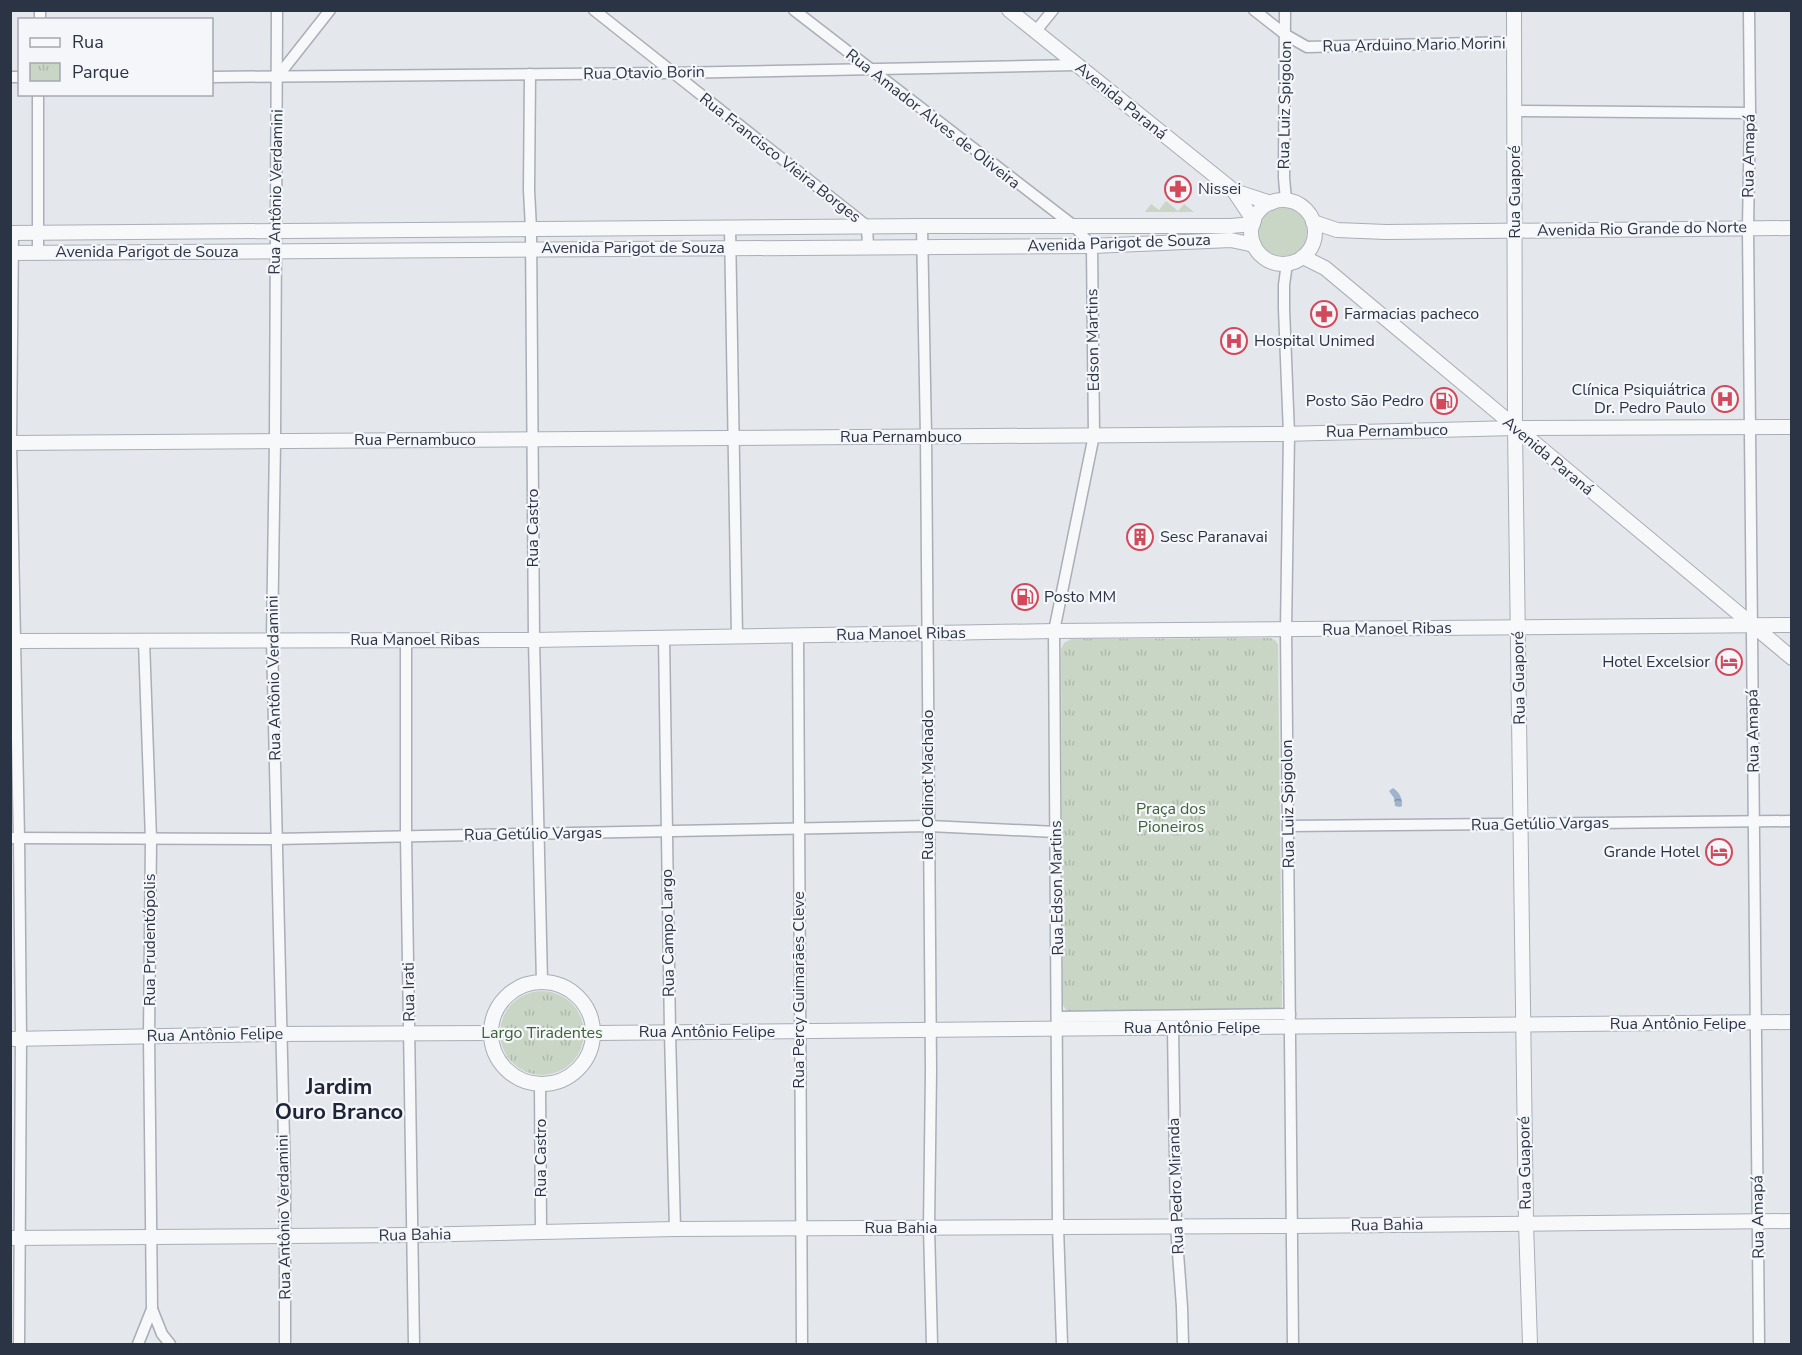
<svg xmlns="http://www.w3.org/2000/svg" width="1802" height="1355" font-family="'Nunito Sans',sans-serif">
<defs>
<pattern id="park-tufts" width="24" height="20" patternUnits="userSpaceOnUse" patternTransform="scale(1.5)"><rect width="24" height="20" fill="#c9d6c5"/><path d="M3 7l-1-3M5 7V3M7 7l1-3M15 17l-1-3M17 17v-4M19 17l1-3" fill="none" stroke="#adb8ab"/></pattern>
<pattern id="water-waves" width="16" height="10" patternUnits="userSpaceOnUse" patternTransform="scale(1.5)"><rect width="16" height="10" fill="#9fb4cc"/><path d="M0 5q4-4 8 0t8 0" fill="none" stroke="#8293a7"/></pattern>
</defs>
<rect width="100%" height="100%" fill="#e4e7ec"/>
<g fill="#c9d6c5">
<polygon points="1166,201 1178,211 1184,204 1194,212 1145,212 1151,204 1159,210"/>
<circle cx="1283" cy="232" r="24"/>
</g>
<g fill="url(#park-tufts)">
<polygon points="1270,638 1275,640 1278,644 1282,1005 1280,1009 1067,1012 1063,1005 1061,649 1064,643 1071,639"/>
<circle cx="542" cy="1033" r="42"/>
</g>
<path fill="url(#water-waves)" d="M1393,788C1400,793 1402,797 1402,806L1400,807L1395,806L1394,798L1389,791Z"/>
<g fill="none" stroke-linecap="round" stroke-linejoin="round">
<defs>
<g id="minor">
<polyline points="277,10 275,441 272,640 285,1182 285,1344"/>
<polyline points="594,10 867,226 868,246"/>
<polyline points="794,10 1074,226 1092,246 1094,435 1054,631 1058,1227 1062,1344"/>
<polyline points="1254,10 1286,35 1307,47 1514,42"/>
<polyline points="1285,10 1284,178 1286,200"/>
<polyline points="1749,10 1750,113 1748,228 1759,1344"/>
<polyline points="40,20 40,10"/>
<polyline points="1035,32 1053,10"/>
<polyline points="530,74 529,190 531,229 534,640 542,982"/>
<polyline points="278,76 330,10"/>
<polyline points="10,77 20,77"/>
<polyline points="212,77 671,73 1076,65"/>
<polyline points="1515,111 1750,113"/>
<polyline points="922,226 926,436 931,1071 929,1227 932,1344"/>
<polyline points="730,227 737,636"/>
<polyline points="13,233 11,443 19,838 21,1039 19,1344"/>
<polyline points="38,253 38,94"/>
<polyline points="1287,263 1284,285 1284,309 1289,434 1286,630 1293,1344"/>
<polyline points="798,635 802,1344"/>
<polyline points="664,637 670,1032 675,1229"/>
<polyline points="406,640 406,836 414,1344"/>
<polyline points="1288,826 1792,821"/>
<polyline points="10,838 275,839 929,826 1056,832"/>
<polyline points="1058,1017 1290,1014"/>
<polyline points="1173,1028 1176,1226 1182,1307 1183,1344"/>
<polyline points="540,1084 541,1233"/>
<polyline points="152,1309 162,1334 170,1344"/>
<polyline points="138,1344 152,1309 149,1036 151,839 144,641"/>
</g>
<g id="tertiary">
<polyline points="1009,10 1234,191 1254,221"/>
<polyline points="1514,10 1515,428 1526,1223 1530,1344"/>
<polyline points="1234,191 1271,203"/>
<circle cx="1283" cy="232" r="32"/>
<polyline points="1313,222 1337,230 1386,232 1792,228"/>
<polyline points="10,233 922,226 1231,226 1253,224"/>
<polyline points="10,253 1092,246 1231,240 1254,245"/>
<polyline points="1303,257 1325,268 1792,658"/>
<polyline points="10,443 1282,434 1515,428 1792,427"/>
<polyline points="10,641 533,640 1054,631 1792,625"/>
<circle cx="542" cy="1033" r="51"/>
<polyline points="593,1033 1792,1022"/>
<polyline points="10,1039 272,1034 491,1033"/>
<polyline points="10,1238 409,1235 675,1229 1292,1226 1792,1221"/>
</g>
</defs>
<use href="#minor" stroke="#a9aeb7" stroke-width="13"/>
<use href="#tertiary" stroke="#a9aeb7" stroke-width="16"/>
<use href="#minor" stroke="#f7f8fa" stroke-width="10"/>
<use href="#tertiary" stroke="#f7f8fa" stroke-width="14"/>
</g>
<defs>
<symbol id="pharmacy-ring" viewBox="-11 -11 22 22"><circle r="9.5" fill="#f4f6f9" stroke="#d1495b" stroke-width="1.5"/><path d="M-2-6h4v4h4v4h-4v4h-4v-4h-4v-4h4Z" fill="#d1495b"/></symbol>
<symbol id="hospital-ring" viewBox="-11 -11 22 22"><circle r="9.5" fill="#f4f6f9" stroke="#d1495b" stroke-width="1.5"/><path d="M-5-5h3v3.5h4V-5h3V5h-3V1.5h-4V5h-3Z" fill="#d1495b"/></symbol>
<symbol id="fuel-ring" viewBox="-11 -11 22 22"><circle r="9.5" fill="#f4f6f9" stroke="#d1495b" stroke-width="1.5"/><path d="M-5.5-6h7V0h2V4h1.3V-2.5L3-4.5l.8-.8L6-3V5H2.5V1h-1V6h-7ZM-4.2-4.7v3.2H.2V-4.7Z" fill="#d1495b"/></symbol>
<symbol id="building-ring" viewBox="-11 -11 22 22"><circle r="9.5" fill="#f4f6f9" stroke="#d1495b" stroke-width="1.5"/><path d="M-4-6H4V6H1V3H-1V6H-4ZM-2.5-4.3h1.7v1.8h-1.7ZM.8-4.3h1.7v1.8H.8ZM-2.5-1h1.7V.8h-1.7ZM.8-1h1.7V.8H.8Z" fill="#d1495b"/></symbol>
<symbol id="hotel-ring" viewBox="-11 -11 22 22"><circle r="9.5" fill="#f4f6f9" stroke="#d1495b" stroke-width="1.5"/><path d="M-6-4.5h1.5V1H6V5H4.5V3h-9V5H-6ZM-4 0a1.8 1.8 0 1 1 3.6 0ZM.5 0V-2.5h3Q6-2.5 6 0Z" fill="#d1495b"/></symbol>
</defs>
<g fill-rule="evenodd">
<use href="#pharmacy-ring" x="1163" y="174" width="30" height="30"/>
<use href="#pharmacy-ring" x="1309" y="299" width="30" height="30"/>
<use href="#hospital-ring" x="1219" y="326" width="30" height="30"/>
<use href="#hospital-ring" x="1710" y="384" width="30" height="30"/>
<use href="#fuel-ring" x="1429" y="386" width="30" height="30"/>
<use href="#building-ring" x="1125" y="522" width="30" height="30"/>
<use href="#fuel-ring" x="1010" y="582" width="30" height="30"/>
<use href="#hotel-ring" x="1714" y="647" width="30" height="30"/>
<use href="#hotel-ring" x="1704" y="837" width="30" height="30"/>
</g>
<g text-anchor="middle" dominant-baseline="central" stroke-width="4.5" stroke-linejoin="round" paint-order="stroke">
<g font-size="16" fill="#2b3445" stroke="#f4f6f9">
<text transform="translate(1414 45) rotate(-1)">Rua Arduino Mario Morini</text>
<text transform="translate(644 73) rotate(-1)">Rua Otavio Borin</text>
<text transform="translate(1121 101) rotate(39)">Avenida Paraná</text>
<text transform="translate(1285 105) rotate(-89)">Rua Luiz Spigolon</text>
<text transform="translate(933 119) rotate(38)">Rua Amador Alves de Oliveira</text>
<text transform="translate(1749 156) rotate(-89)">Rua Amapá</text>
<text transform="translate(780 158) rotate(38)">Rua Francisco Vieira Borges</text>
<text transform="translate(276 192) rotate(-89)">Rua Antônio Verdamini</text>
<text transform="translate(1515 192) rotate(-90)">Rua Guaporé</text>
<text transform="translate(1642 229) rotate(-1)">Avenida Rio Grande do Norte</text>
<text transform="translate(1119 243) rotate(-2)">Avenida Parigot de Souza</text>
<text x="633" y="248">Avenida Parigot de Souza</text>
<text x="147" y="252">Avenida Parigot de Souza</text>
<text transform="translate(1093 340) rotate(-91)">Edson Martins</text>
<text transform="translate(1387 431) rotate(-1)">Rua Pernambuco</text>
<text x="901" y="437">Rua Pernambuco</text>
<text x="415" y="440">Rua Pernambuco</text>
<text transform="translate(1548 456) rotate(40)">Avenida Paraná</text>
<text transform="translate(533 528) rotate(-90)">Rua Castro</text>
<text transform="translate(1387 629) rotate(-1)">Rua Manoel Ribas</text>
<text transform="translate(901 634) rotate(-1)">Rua Manoel Ribas</text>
<text x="415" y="640">Rua Manoel Ribas</text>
<text transform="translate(274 678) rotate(-91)">Rua Antônio Verdamini</text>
<text transform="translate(1519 678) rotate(-91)">Rua Guaporé</text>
<text transform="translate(1753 731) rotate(-91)">Rua Amapá</text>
<text transform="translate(928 785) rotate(-90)">Rua Odinot Machado</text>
<text transform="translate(1288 804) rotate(-91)">Rua Luiz Spigolon</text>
<text transform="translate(1540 824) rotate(-1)">Rua Getúlio Vargas</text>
<text transform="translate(533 834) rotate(-1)">Rua Getúlio Vargas</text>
<text transform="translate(1057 888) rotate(-91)">Rua Edson Martins</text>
<text transform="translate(668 933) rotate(-91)">Rua Campo Largo</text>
<text transform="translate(150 940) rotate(-90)">Rua Prudentópolis</text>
<text transform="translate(799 990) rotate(-90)">Rua Percy Guimarães Cleve</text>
<text transform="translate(409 992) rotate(-91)">Rua Irati</text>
<text x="1678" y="1024">Rua Antônio Felipe</text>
<text x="1192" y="1028">Rua Antônio Felipe</text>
<text x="707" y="1032">Rua Antônio Felipe</text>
<text transform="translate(215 1035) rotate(-1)">Rua Antônio Felipe</text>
<text transform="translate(541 1158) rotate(-90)">Rua Castro</text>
<text transform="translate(1525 1163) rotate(-91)">Rua Guaporé</text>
<text transform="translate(1176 1186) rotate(-92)">Rua Pedro Miranda</text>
<text transform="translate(284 1217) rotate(-91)">Rua Antônio Verdamini</text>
<text transform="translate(1758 1217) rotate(-91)">Rua Amapá</text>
<text transform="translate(1387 1225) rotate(-1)">Rua Bahia</text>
<text x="901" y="1228">Rua Bahia</text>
<text transform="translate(415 1235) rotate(-1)">Rua Bahia</text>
</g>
<g font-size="16" fill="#2b3445" stroke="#f4f6f9" text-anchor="start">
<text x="1198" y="189">Nissei</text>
<text x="1344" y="314">Farmacias pacheco</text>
<text x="1254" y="341">Hospital Unimed</text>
<text x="1706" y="390" text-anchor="end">Clínica Psiquiátrica<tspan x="1706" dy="18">Dr. Pedro Paulo</tspan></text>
<text x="1424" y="401" text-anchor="end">Posto São Pedro</text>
<text x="1160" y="537">Sesc Paranavai</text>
<text x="1044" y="597">Posto MM</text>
<text x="1710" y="662" text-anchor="end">Hotel Excelsior</text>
<text x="1700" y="852" text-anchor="end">Grande Hotel</text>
</g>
<g font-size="16" fill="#3f6138" stroke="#f4f6f9">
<text x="1171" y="809">Praça dos<tspan x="1171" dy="18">Pioneiros</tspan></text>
<text x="542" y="1033">Largo Tiradentes</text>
</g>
<g font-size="22" font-weight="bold" fill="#1d2536" stroke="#f4f6f9">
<text x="339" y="1087">Jardim<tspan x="339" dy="25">Ouro Branco</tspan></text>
</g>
</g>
<rect width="1802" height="1355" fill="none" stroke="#2b3445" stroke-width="24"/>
<rect x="18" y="18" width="195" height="78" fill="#f4f6f9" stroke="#a4a8b1" stroke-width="1.5"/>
<rect x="30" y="38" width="30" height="9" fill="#f7f8fa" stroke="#a4a8b1" stroke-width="1.5"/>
<text x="72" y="48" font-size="18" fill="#2b3445">Rua</text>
<rect x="30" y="63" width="30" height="18" fill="url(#park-tufts)" stroke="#a4a8b1" stroke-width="1.5"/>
<text x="72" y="78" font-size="18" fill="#2b3445">Parque</text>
</svg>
